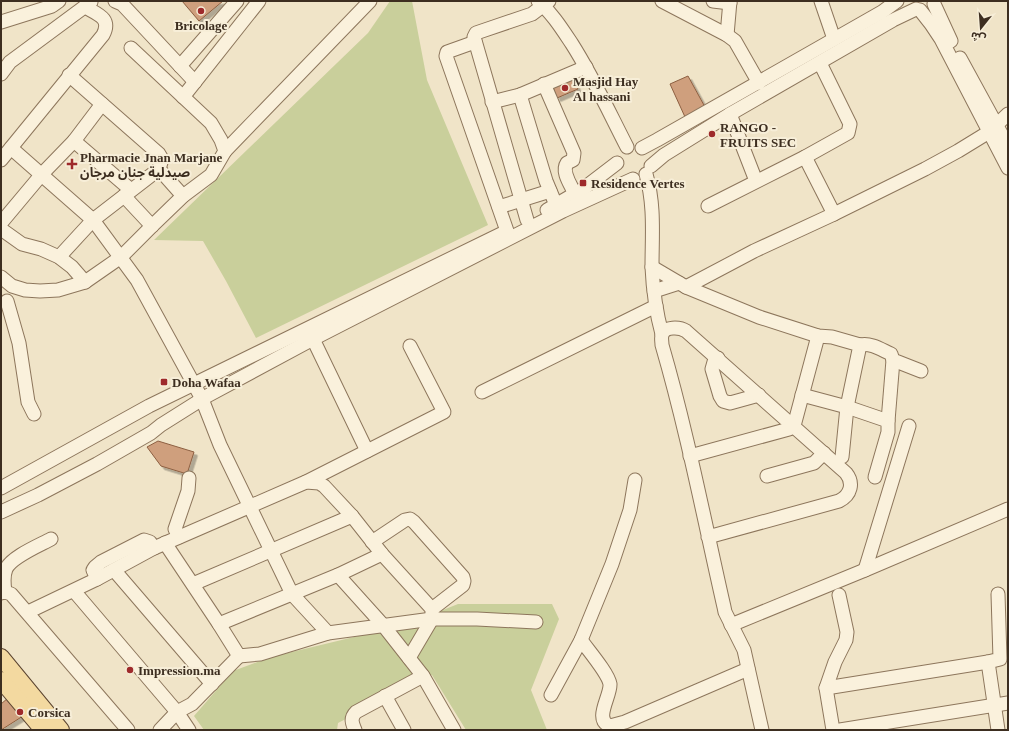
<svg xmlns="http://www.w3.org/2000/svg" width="1009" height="731" font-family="'Times New Roman','Noto Sans Arabic',serif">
<defs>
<filter id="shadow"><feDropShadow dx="3.5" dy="3.5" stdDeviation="0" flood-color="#0004"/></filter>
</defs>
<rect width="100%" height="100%" fill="#f0e4c8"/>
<g fill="#c9cf9b">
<polygon points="390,1 412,1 427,80 488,225 256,338 226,281 203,241 154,240 368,33"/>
<polygon points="458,604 552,604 559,619 531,690 547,730 466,730 432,675 338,723 337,730 204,730 194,716 233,671 271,657 408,624"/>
</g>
<g fill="#cf9f7d" stroke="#8d5f41" filter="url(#shadow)">
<polygon points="182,1 223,1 199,21"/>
<polygon points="688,76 705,107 685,117 670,84"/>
<polygon points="573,79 578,89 557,98 553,87"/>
<polygon points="158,441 194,452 187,474 161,466 147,447"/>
<polygon points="8,698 23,716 1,730 1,704"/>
</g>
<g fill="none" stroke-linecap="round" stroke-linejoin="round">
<defs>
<g id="minor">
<polyline points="115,1 122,4 195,82"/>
<path d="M538,1C552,13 562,29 572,44C593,77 609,112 627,147"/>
<polyline points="662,1 727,35 735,41 759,83"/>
<polyline points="713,1 730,3"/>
<polyline points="821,1 834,39"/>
<polyline points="934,4 951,41"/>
<polyline points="920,10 931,24 941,39 1008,168"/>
<polyline points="1,22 52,6 59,1"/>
<polyline points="727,35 730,1"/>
<polyline points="475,42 447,52 446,56 507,231"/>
<polyline points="960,58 1008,146"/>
<polyline points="180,66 237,1"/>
<polyline points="1,74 10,62 91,2"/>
<path d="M544,84L574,153L573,160L567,163C561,172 571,185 575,194"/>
<polyline points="520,95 546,181 556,205"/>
<polyline points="183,97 259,1"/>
<polyline points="492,102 520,95 586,67"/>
<polyline points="730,114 756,181"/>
<polyline points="74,141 131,190"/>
<polyline points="11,148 93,220 137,280 202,399 220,445 292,594 328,633"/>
<polyline points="642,148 657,140 882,12 897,1"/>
<polyline points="225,151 370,1"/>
<polyline points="805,157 834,214"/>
<path d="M1,160L103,35C112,18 97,14 85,7"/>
<polyline points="651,166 664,155 730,114 893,20 916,9"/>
<polyline points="159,169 183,196"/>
<path d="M646,174C655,206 652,235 652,267C653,290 656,312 662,334"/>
<polyline points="124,196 152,226"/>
<polyline points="708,206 805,157 848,133 850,124 820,63"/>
<polyline points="499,207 550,191"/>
<polyline points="547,210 583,189 617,163"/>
<polyline points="527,220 474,37 476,33 532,14 549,1"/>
<polyline points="1,223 42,174 74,141 102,104"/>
<polyline points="1,229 22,244 41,249 59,257 72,267 85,282"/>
<polyline points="59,257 93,220 159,169 162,159 159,154 69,75"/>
<polyline points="652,267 686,287 759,317 818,336 832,337 860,345 847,407 842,457"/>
<polyline points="1,277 12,286 25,290 40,291 58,290 85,282 121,257 152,226 183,196 211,175 225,151 221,140 211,123 131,48"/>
<polyline points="686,287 754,251 834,214 925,169 958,151 989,132 1008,114"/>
<polyline points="654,291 679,283"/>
<polyline points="7,301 19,343 28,402 34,414"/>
<polyline points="313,339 367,451"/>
<path d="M860,345C872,343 880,349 891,354L893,360L921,371"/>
<polyline points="718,358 714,362 712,369 720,396 723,401 730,403 759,395"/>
<polyline points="482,392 656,306"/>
<polyline points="802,395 847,407 888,421 888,432 875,477"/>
<polyline points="888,421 893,360"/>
<polyline points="690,456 789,429 795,422 818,336"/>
<polyline points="767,476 814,463 824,453"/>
<polyline points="306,482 444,412 410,346"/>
<polyline points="1,488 149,406 501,234"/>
<polyline points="1,512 38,495 97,464 151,433 161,425 207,396 313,339 563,211 633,179"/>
<polyline points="179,537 175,529 188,491 189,478"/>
<path d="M708,537L839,501C851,495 854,483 846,473L686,331C680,327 664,326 662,335C661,338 662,342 662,345C687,431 704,519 724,607L725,612L744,650L762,730"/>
<polyline points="372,542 405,520 410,519 414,522 463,577 464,581 463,585 432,609"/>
<polyline points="165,543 219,624 239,656 260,654 328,633 432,619 477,619 536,622"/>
<polyline points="114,570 212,684"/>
<polyline points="865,570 909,426"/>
<polyline points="338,575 383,625 423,676 454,730"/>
<polyline points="97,579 93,570 95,567 101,562 144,540 150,542 154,548"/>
<polyline points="193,584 352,516"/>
<polyline points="74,591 177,712 189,730"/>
<path d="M5,592C4,585 3,576 6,569C11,557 40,545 51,539"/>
<polyline points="1,593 5,592 11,594 128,730"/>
<polyline points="28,612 97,579 154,548 306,482 319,483 324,486 352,516 382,554 432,609 432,619 409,658"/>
<polyline points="219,624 338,575 382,554"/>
<polyline points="731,625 865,570 1008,509"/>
<path d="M581,640C588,650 608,673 610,684C611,696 593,720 610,726L625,722L748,669"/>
<polyline points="988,662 998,730"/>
<polyline points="826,688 988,662 1000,659 998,594"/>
<polyline points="551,695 581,640 612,564 630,510 635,480"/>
<polyline points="385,696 404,730"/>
<polyline points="160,730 177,712 192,704 239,656"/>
<path d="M355,730C352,723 350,718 356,712L423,676"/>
<polyline points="833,730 826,688 835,662 846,640 847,632 839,595"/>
<polyline points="840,730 1008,703"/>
</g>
<g id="major">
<polyline points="1,657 61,730"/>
<polyline points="1,680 43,730"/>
</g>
</defs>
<use href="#minor" stroke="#8d765c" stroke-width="15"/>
<use href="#major" stroke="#5b4430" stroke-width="18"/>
<use href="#minor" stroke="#faf1dc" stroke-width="13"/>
<use href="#major" stroke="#f3d9a0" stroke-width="16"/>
</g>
<g fill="#9e2a2b" stroke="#f7eed8" stroke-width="1.5">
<circle cx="201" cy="11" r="4"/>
<circle cx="565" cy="88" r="4"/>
<circle cx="712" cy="134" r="4"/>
<path d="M70 158h4v4h4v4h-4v4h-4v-4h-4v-4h4z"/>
<rect x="579" y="179" width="8" height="8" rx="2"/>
<rect x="160" y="378" width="8" height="8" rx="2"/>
<circle cx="130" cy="670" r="4"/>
<circle cx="20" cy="712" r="4"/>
</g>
<g text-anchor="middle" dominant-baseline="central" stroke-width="4" stroke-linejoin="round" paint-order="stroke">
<g font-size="13" font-weight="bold" fill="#3d2e20" stroke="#f7eed8" text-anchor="start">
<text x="201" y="25" text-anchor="middle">Bricolage</text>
<text x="573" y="81">Masjid Hay<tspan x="573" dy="15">Al hassani</tspan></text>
<text x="720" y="127">RANGO -<tspan x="720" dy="15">FRUITS SEC</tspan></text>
<text x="80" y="157">Pharmacie Jnan Marjane<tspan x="80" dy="15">صيدلية جنان مرجان</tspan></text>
<text x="591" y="183">Residence Vertes</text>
<text x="172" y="382">Doha Wafaa</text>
<text x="138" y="670">Impression.ma</text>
<text x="28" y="712">Corsica</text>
</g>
</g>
<rect width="1009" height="731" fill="none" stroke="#3d2e20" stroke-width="4"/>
<g transform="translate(981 28) rotate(197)" stroke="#f7eed8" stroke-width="3" paint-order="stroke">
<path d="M0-3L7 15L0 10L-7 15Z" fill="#3d2e20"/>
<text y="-6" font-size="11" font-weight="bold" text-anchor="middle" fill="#3d2e20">ش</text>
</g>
</svg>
